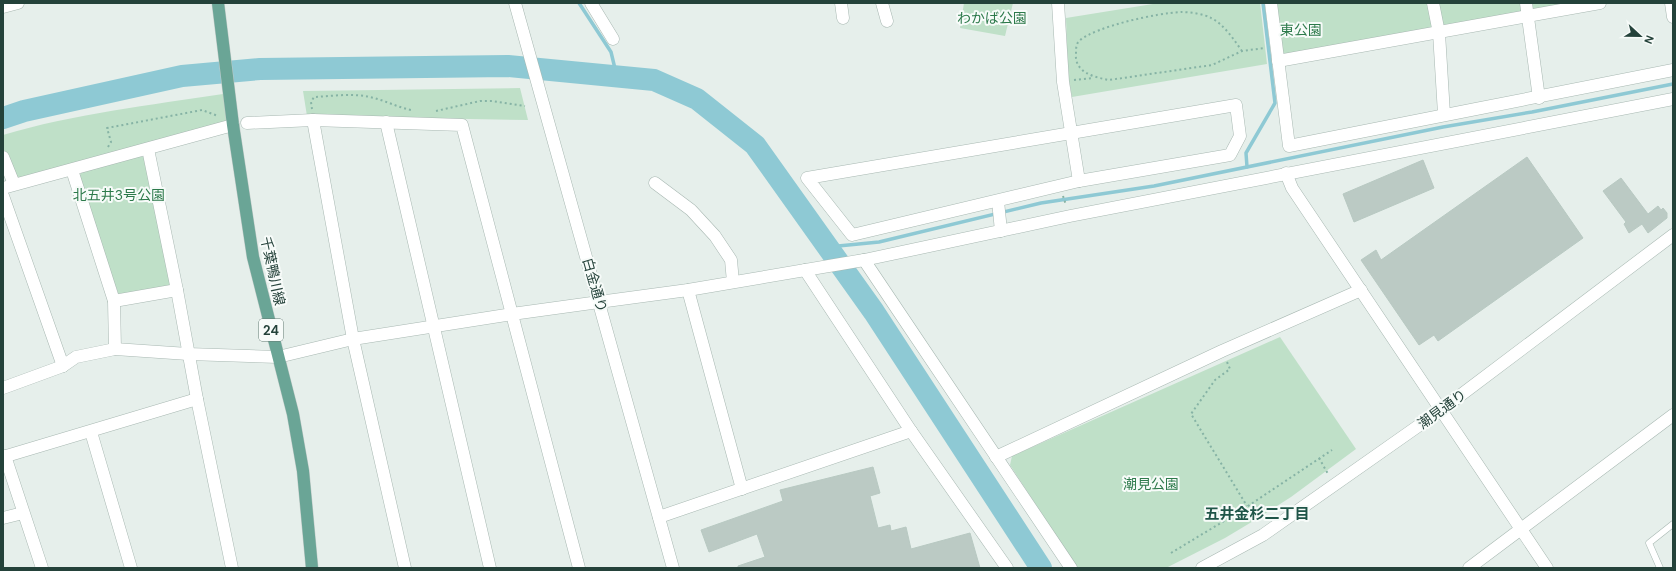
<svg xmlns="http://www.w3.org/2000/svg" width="1676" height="571" font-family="'DM Sans','Noto Sans JP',sans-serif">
<rect width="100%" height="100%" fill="#e6efeb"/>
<g fill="#bfe0c8">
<polygon points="964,3 1013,3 1005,36 960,28"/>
<polygon points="1159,3 1260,3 1267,64 1072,97 1068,75 1066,18"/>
<polygon points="1271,3 1600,3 1278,61"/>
<polygon points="520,88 528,120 307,116 303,91"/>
<path d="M223,94L228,122L19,179L15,177L3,147V135C73,114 151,105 223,94Z"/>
<polygon points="139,156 144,157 171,282 168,287 122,296 118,293 79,178 82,170"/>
<polygon points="1280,337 1356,449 1291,497 1255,520 1225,538 1166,568 1077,568 1010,465 1012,456"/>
</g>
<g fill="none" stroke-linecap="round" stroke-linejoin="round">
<g stroke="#8ec9d4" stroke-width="3.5">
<polyline points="579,3 611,52 617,77"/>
<polyline points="1247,167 1246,153 1275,103 1263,3"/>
<polyline points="828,247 879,242 1041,203 1154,186 1443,127 1532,112 1673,84"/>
</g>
<polyline stroke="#8ec9d4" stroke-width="22" points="3,118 24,111 182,76 260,69 508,66 654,80 697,99 755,145 874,312 1041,568"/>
</g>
<g fill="#bbcac4" stroke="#b8c9c2">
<polygon points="1527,157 1583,238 1438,341 1434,335 1419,345 1361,260 1376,250 1381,260"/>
<polygon points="1423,160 1434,188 1354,222 1343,194"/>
<polygon points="1621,178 1648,214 1658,206 1661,210 1663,208 1667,213 1667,218 1648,233 1642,224 1629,233 1624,224 1626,222 1603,191"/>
<polygon points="873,467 880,493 870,496 878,528 890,525 891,531 906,527 911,549 970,533 980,568 738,568 738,566 765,557 757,534 709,552 701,530 783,501 780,490"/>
</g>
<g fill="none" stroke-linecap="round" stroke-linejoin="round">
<defs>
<polyline id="service" points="1660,568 1649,543 1673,524"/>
<g id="minor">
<polyline points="591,3 613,39"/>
<polyline points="841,3 843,18"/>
<polyline points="882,3 887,21"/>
<polyline points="1058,3 1063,82 1079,181"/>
<path d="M1271,3L1289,146C1417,120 1545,96 1673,70"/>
<polyline points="1433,3 1439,33 1444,114"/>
<polyline points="1526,3 1539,98"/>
<polyline points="1671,3 1673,17"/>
<polyline points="1278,61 1600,3"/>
<polygon points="1236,105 1240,136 1230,155 1079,181 852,235 807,178"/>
<polyline points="313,120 353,339 405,568"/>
<polyline points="386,122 490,568"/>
<polyline points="247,123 313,120 462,125 579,568"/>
<polyline points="148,149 177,290 197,399 232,568"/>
<polyline points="3,157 14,184"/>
<polyline points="72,170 114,301 115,349"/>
<polyline points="655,183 691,210 715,236 731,260 733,282"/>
<polyline points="3,188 233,125"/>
<polyline points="3,196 63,366"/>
<polyline points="998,201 1001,231"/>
<polyline points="864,260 1071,568"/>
<polyline points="805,270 911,431 1007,568"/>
<polyline points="688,290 742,489"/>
<polyline points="114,301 177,290"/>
<polyline points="3,388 63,366 76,357 115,349 188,354 278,357 353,339 512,314 599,302"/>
<polyline points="91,432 131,568"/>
<polyline points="5,456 42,568"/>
<polyline points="3,457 197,399"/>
<polyline points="996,457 1222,351 1361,290"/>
<polyline points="659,517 911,431"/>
<polyline points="3,518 23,513"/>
<polyline points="1469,568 1673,415"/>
</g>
<g id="tertiary">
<polyline points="515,3 673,568"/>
<polyline points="3,7 18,3"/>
<polyline points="1286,173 1292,188 1547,568"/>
<polyline points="599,302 688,290 864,260 1070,216 1673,99"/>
<polyline points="1202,568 1263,535 1441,410 1673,235"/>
</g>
<polyline id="primary" points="218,3 233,125 253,257 293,414 303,471 312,568"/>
</defs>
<use href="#service" stroke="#a8b8b2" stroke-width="7"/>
<use href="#minor" stroke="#a8b8b2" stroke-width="13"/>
<use href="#tertiary" stroke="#a8b8b2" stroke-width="13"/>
<use href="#primary" stroke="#c2cac8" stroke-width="13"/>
<g stroke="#86b3a5" stroke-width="2" stroke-dasharray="2 3" stroke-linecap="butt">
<path d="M1242,51C1234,40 1224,24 1211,18C1204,14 1190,12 1181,12C1158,13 1096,26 1079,41C1076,44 1076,49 1076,53C1074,72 1093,77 1109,80L1212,65L1242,51L1265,48"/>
<polyline points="1074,80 1093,78"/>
<path d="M312,109L311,102L314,97C332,96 352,93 370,97C384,100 397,107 411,110"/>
<polyline points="436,111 480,101 492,101 525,106"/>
<polyline points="108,147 111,142 107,128 202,110 218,116"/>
<polyline points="1063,196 1066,205"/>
<polyline points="1227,362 1230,369 1215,380 1191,414 1247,506"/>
<polyline points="1319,458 1328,474"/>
<polyline points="1171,553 1239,512 1332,450"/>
</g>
<use href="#service" stroke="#fff" stroke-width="6"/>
<use href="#minor" stroke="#fff" stroke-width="12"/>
<use href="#tertiary" stroke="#fff" stroke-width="12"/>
<use href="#primary" stroke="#6aa596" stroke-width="12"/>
</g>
<g text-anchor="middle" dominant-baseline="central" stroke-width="4" stroke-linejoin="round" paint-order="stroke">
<rect fill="#f7fbf9" stroke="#637a73" stroke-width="1" x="259" y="319" width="24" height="22" rx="3"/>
<g font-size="13" font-weight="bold" fill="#24423a">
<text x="271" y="330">24</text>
</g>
<g font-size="14" fill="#2d7a4b" stroke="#f7fbf9">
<text x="992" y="18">わかば公園</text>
<text x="1301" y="30">東公園</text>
<text x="119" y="195">北五井3号公園</text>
<text x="1151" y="484">潮見公園</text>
</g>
<g font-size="14" fill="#24423a" stroke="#f7fbf9">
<text transform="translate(273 271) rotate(78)">千葉鴨川線</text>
<text transform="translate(595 285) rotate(74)">白金通り</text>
<text transform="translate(1442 409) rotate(-36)">潮見通り</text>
</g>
<g font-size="15" font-weight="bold" fill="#1f5548" stroke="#f7fbf9">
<text x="1257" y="514">五井金杉二丁目</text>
</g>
</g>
<rect width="1676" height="571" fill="none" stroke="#24423a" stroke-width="8"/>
<g transform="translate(1640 36) rotate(112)" stroke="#f7fbf9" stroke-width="3" paint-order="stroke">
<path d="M0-3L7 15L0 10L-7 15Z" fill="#24423a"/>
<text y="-6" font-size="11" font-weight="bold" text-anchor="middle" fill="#24423a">N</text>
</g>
</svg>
